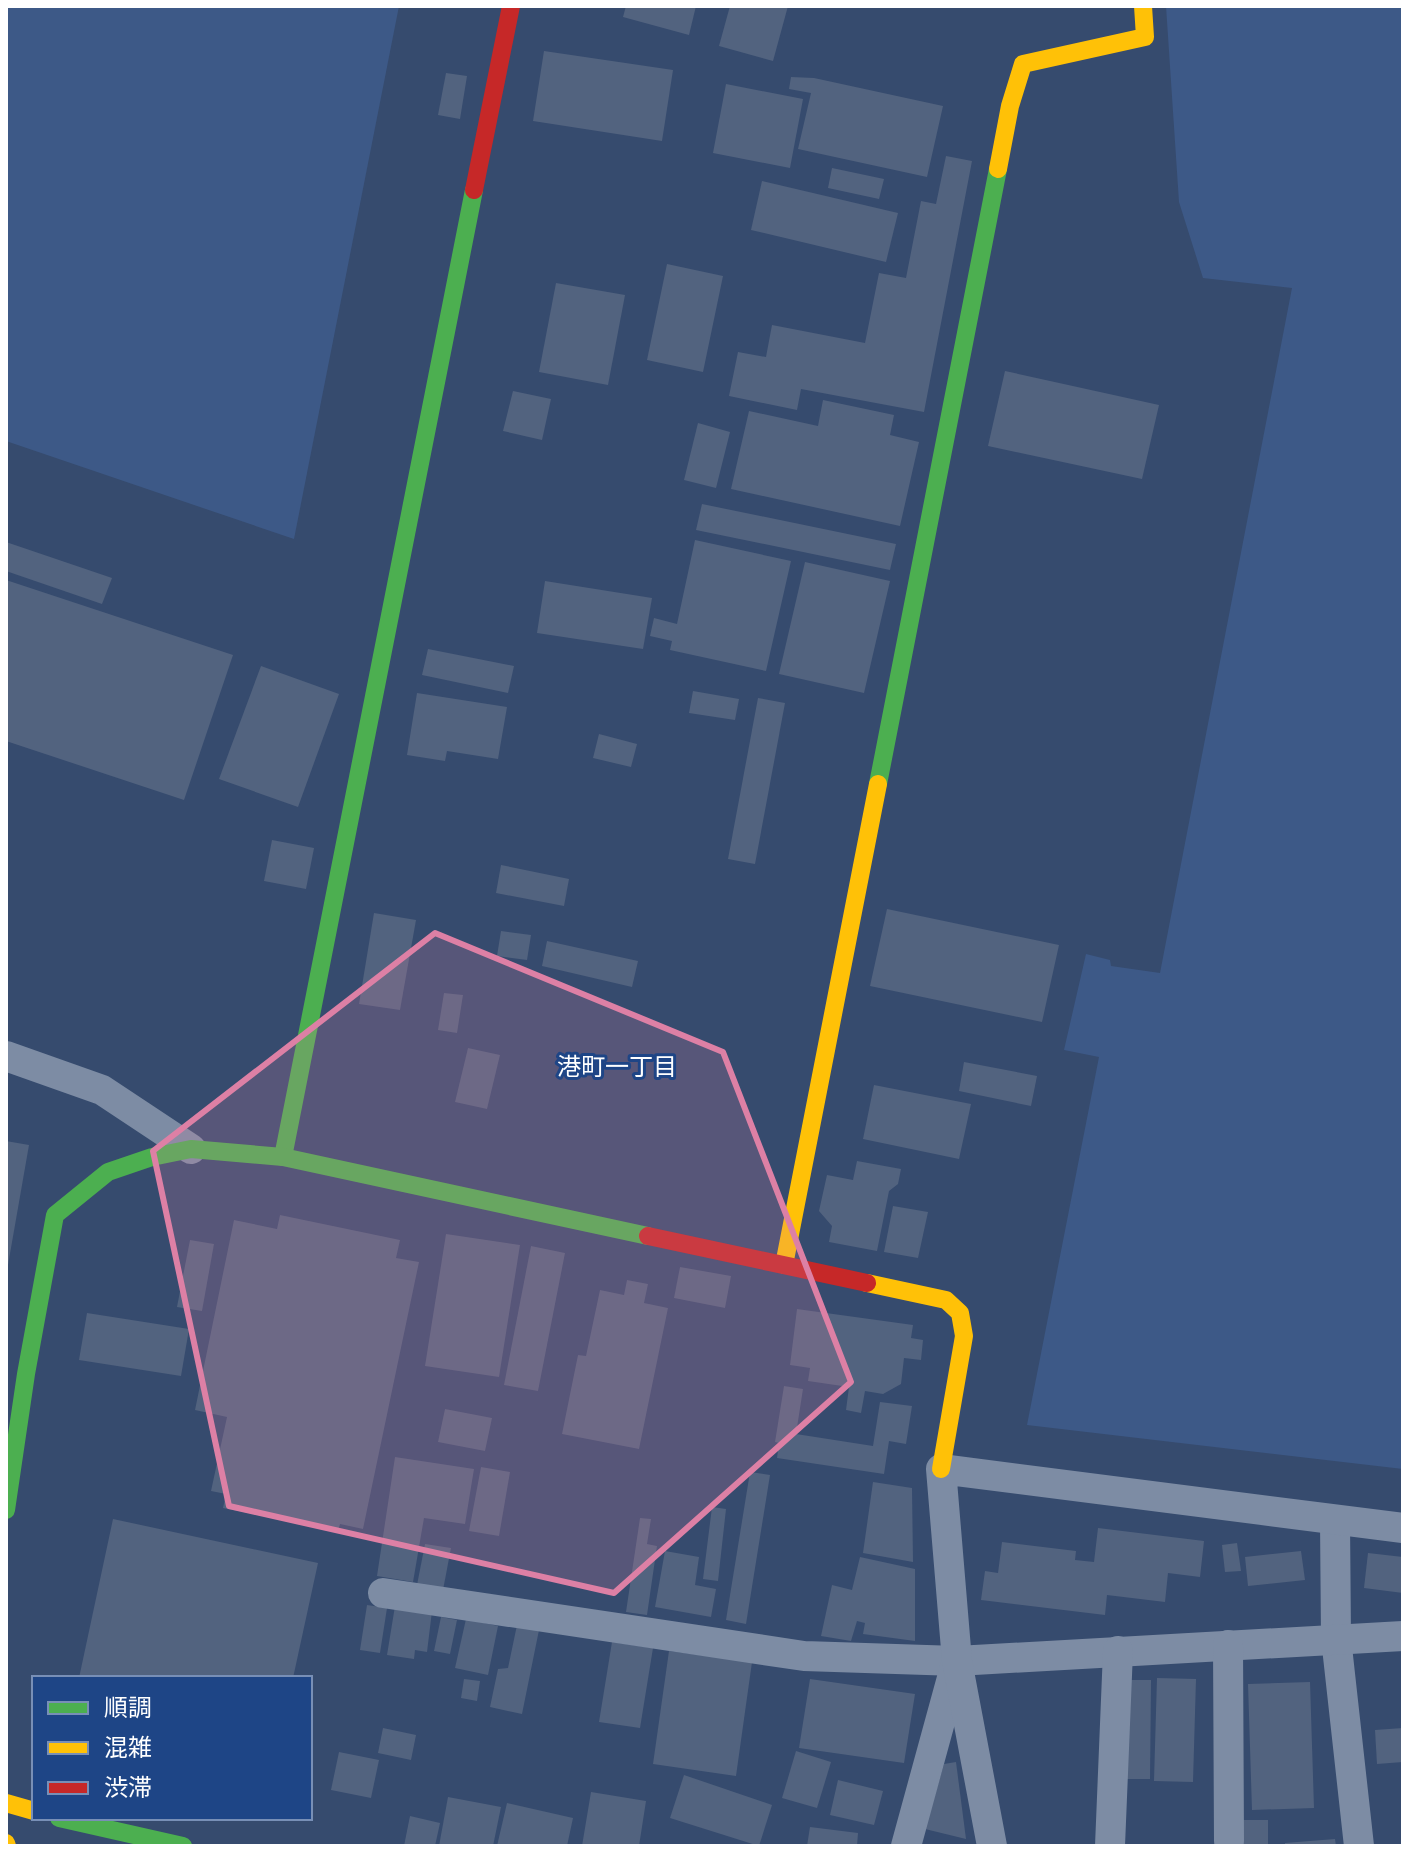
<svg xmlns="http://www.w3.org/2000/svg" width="1409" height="1852" font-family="'Nunito Sans','Noto Sans JP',sans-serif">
<rect width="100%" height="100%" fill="#364b6e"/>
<g fill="#3d5987">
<polygon points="6,6 399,6 294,539 6,441"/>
<polygon points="1166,6 1403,6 1403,1469 1027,1425 1099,1057 1064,1050 1086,954 1110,960 1111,966 1160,973 1292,288 1203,278 1179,202"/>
</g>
<g fill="#52637f">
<polygon points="626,6 696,6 689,35 623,17"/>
<polygon points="730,6 788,6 773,61 719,46"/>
<polygon points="544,51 673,70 662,141 533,121"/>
<polygon points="446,73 467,76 460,119 438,115"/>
<polygon points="791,77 814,78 943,106 927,177 798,149 811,93 789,89"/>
<polygon points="726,84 803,99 790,168 713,153"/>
<polygon points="946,156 972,161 924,412 801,389 797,410 729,396 738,352 766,357 772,325 865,343 879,273 906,278 921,201 936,204"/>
<polygon points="832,168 884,179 879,199 828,188"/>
<polygon points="762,181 898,213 886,262 751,230"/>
<polygon points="667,264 723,276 703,372 647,360"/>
<polygon points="556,283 625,295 608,385 539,372"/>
<polygon points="1005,371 1159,405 1142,479 988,446"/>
<polygon points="513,391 551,399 542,440 503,431"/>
<polygon points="823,400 894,415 890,435 919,442 900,526 731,489 749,411 818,426"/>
<polygon points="698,423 730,432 716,488 684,480"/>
<polygon points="702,504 896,544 890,570 696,530"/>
<polygon points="695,540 791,561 766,671 670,650 672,641 650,636 654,618 677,624"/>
<polygon points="6,542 112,578 102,604 6,571"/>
<polygon points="805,562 890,581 864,693 779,674"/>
<polygon points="6,580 233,655 184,800 6,741"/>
<polygon points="545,581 652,598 643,649 537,633"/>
<polygon points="428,649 514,666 508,693 422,675"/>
<polygon points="261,666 339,694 298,807 219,779"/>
<polygon points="693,691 739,699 735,720 689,713"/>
<polygon points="417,693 507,707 498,759 447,751 445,761 407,755"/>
<polygon points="758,698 785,703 755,864 728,859"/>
<polygon points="599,734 637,744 631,767 593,758"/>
<polygon points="272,840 314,848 306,889 264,881"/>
<polygon points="501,865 569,879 564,906 496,893"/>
<polygon points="887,909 1059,945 1042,1022 870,986"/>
<polygon points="374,913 416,920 400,1010 359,1004"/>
<polygon points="501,931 531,935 527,960 497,956"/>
<polygon points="547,941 638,961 632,987 542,966"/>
<polygon points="444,993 463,995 457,1033 438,1030"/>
<polygon points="468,1048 500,1055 487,1109 455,1102"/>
<polygon points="964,1062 1037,1076 1031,1106 959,1091"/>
<polygon points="874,1085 971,1104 959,1159 863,1139"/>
<polygon points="6,1141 29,1145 8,1265 6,1265"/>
<polygon points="857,1161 901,1169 898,1184 889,1191 877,1251 829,1242 832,1226 819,1211 827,1175 853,1180"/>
<polygon points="893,1206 928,1212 918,1258 884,1252"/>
<polygon points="280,1215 400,1240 396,1258 419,1262 363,1529 340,1524 338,1531 223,1508 226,1494 211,1491 227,1417 195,1410 234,1220 277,1229"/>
<polygon points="446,1234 520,1245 499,1377 425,1366"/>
<polygon points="190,1240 214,1244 202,1311 177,1307"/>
<polygon points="531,1246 565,1253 538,1391 504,1385"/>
<polygon points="680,1267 731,1276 725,1308 674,1298"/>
<polygon points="627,1280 648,1284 644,1303 668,1308 639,1449 562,1434 578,1355 586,1356 600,1290 624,1295"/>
<polygon points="797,1309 913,1325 911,1338 923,1340 921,1360 904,1358 901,1384 883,1394 865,1391 861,1413 846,1410 849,1387 808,1381 810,1368 790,1365"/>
<polygon points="87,1313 189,1329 181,1376 79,1360"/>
<polygon points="784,1386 803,1389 796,1434 873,1446 880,1402 912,1406 906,1444 889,1441 884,1474 777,1458 779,1443 775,1442"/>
<polygon points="445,1409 492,1418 485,1451 438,1442"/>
<polygon points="395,1457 474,1469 465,1524 424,1518 413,1582 377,1576"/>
<polygon points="481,1467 510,1472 499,1536 469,1531"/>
<polygon points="750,1472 770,1475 746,1624 726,1620"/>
<polygon points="873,1482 912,1488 913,1562 863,1553"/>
<polygon points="712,1507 726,1509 718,1581 703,1579"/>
<polygon points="640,1518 651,1519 647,1544 657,1546 647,1615 626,1612"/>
<polygon points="113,1519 318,1563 293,1678 79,1678"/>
<polygon points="1098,1528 1204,1541 1200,1577 1168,1573 1165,1602 1107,1595 1105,1615 981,1600 985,1571 998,1573 1002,1542 1076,1551 1075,1560 1094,1562"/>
<polygon points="1237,1543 1241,1571 1225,1572 1222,1545"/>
<polygon points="425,1544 451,1548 443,1590 417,1585"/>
<polygon points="665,1551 699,1557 695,1585 716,1589 711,1617 655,1607"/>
<polygon points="1301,1551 1305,1580 1248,1586 1245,1557"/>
<polygon points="1368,1553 1403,1557 1403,1593 1364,1588"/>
<polygon points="860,1557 915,1569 915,1641 863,1634 865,1623 857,1621 851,1641 821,1636 832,1585 852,1590"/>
<polygon points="367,1605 387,1608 380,1653 360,1650"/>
<polygon points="395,1606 432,1611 427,1652 415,1650 414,1659 387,1655"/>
<polygon points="441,1617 457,1620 450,1654 434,1651"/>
<polygon points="466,1619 498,1626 488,1675 455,1668"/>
<polygon points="517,1625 539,1630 522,1714 490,1707 498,1669 508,1668"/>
<polygon points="612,1642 653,1648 640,1728 599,1722"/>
<polygon points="669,1651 752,1662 736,1776 653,1764"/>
<polygon points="1157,1678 1196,1679 1193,1782 1154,1781"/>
<polygon points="464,1679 480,1681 477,1701 461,1698"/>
<polygon points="810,1679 915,1694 904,1763 799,1748"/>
<polygon points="1128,1680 1151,1680 1150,1779 1126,1779"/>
<polygon points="1310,1682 1314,1808 1252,1810 1248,1684"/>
<polygon points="383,1728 416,1735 411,1760 378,1753"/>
<polygon points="1403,1728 1403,1762 1377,1764 1375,1730"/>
<polygon points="796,1751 831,1762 817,1808 782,1798"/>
<polygon points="339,1752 379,1760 371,1798 331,1790"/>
<polygon points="956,1762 966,1839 925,1829 944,1764"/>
<polygon points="684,1775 772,1805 759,1846 670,1818"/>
<polygon points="838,1780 883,1791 874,1825 830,1815"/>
<polygon points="591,1792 646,1801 639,1846 582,1846"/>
<polygon points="448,1797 501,1807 493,1846 439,1846"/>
<polygon points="507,1803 573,1818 567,1846 497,1846"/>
<polygon points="410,1816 440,1823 435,1846 404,1846"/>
<rect x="1242" y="1820" width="26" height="26"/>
<polygon points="810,1827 858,1833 857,1846 807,1846"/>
<polygon points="1335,1839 1336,1846 1285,1846 1285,1843"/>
</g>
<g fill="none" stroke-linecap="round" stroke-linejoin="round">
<g stroke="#7d8ca4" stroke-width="30">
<polyline points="6,1056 102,1090 191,1149"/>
<polyline points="1335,1521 1336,1638 1359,1846"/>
<polyline points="383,1593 804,1656 957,1661 1403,1636"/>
<polyline points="1228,1645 1229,1841"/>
<polyline points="906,1846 955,1667"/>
<polyline points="992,1846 957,1661 941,1469 1403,1528"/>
<polyline points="1110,1846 1118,1651"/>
</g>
<g stroke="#4caf50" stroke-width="18">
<polyline points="878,784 998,169"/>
<polyline points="283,1157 474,190"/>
<polyline points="6,1510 26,1374 55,1215 108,1172 152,1157 191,1149 283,1157 648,1236"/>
<polyline points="59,1818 183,1846"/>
</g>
<g stroke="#ffc107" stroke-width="18">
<polyline points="998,169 1010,106 1023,64 1145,37 1143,6"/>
<polyline points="784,1265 878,784"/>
<polyline points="867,1283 946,1300 960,1313 964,1336 941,1469"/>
<polyline points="6,1803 34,1811"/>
<polyline points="6,1843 7,1846"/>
</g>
<g stroke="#c62828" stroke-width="18">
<polyline points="474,190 511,6"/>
<polyline points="648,1236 867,1283"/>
</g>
</g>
<path fill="#dd80a5" fill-opacity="0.2" stroke="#dd80a5" stroke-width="6" stroke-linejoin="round" d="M435,933L723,1052L851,1382L614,1593L229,1506L153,1151Z"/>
<g text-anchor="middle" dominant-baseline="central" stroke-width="6" stroke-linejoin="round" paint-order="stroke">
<g font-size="24" fill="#fff" stroke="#1e4586">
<text x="617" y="1067">港町一丁目</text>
</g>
</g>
<rect width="1409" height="1852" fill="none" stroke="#ffffff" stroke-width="16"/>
<rect x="32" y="1676" width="280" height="144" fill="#1e4586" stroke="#788fb6" stroke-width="2"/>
<rect x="48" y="1702" width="40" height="12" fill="#4caf50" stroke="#788fb6" stroke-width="2"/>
<text x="104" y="1716" font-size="24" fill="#ffffff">順調</text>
<rect x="48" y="1742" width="40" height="12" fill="#ffc107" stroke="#788fb6" stroke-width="2"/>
<text x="104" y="1756" font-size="24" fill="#ffffff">混雑</text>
<rect x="48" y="1782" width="40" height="12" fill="#c62828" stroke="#788fb6" stroke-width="2"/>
<text x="104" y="1796" font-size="24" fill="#ffffff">渋滞</text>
</svg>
